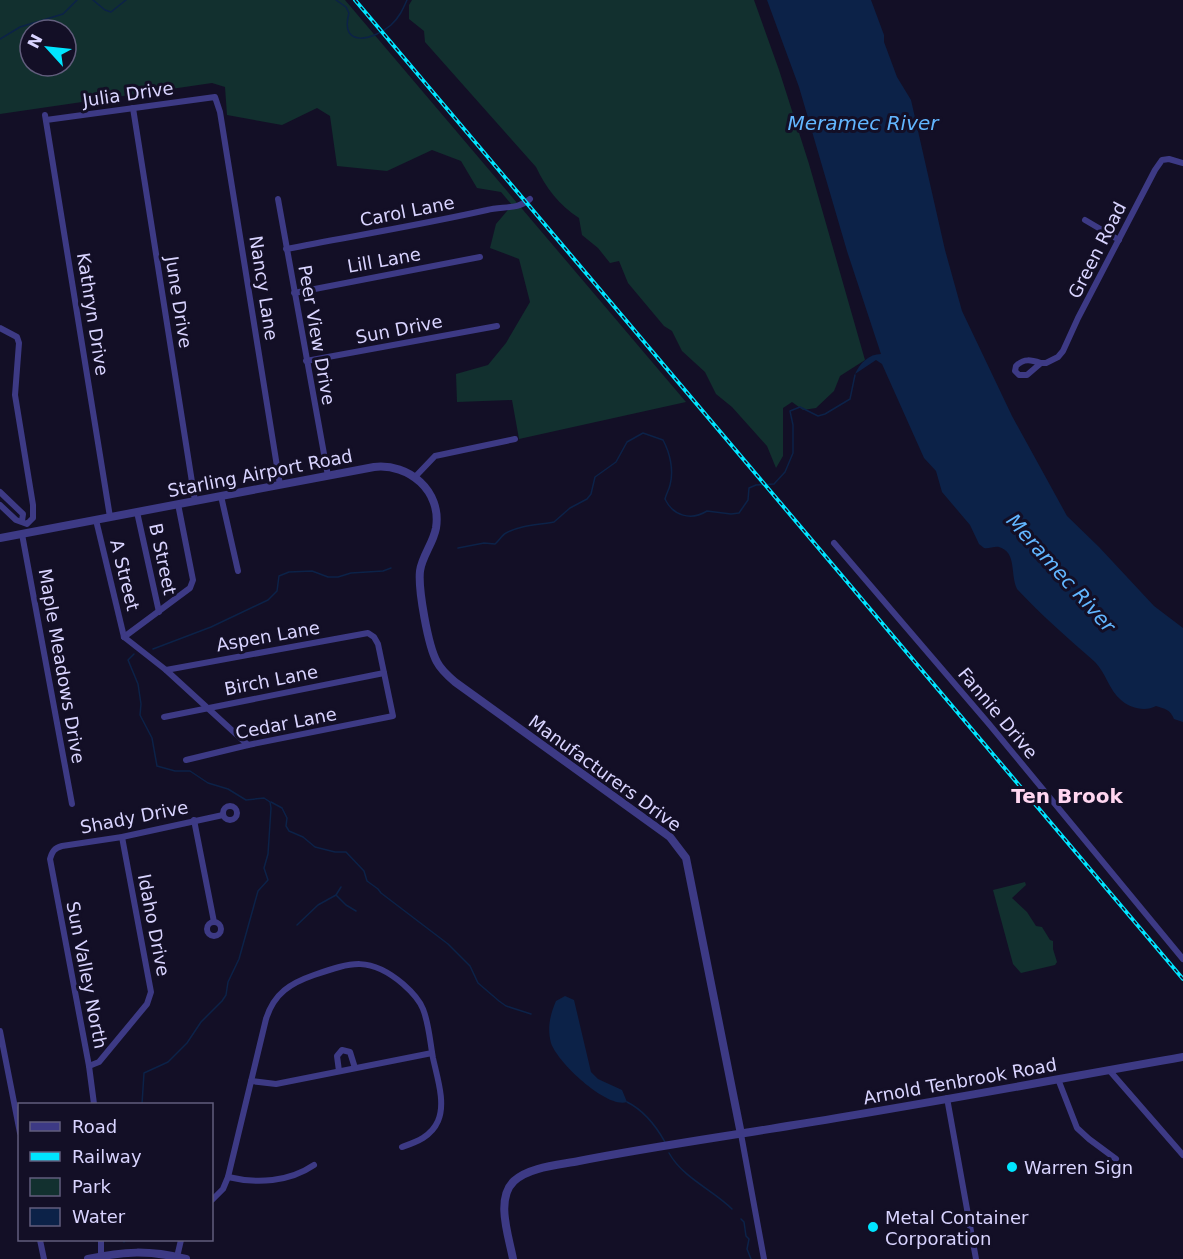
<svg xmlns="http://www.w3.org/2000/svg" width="1183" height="1259" font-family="'DejaVu Sans',sans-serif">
<rect width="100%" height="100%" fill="#130f26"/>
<g fill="#12302f" fill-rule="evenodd">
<path d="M0,0H345L686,402L519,439L512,400L457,402L456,374L488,365L506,343L530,302L519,259L490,248L496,224L512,205L501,192L477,188L461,161L432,150L387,171L337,166L330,116L317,108L282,125L227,115L225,87L212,83L0,114ZM30,30H66V66H30Z"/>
<path d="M412,0H754L779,70L809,164L865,360L840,376L834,391L816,408L803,410L792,402L783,408V456L776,468L767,446L732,407L716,394L705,372L682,351L672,331L664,326L628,283L619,261L610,263L598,248L582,235L579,218C559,205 546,188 536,167L425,42L424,31L409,19V5Z"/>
<polygon points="1025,882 1026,885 1012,898 1027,912 1036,926 1042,927 1050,940 1053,941 1053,949 1057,962 1055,965 1021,973 1013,964 993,890"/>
</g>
<g fill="#0c2248">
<path d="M767,0H871L884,35V42L897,77L911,100L945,250L962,311L1012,416L1067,516L1099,547L1154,606L1183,628V722L1174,719C1170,709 1165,709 1156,706C1145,712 1130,708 1121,700C1109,690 1106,673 1095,662C1068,638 1041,615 1017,589C1010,574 1017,552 999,547C994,546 989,549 984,548L979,544L970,525L942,492L936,471L924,458L882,364L876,360L855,374C860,363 869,354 881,354L847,251L799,87Z"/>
<path d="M565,996L574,1000L591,1072L598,1079L622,1090L627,1102C607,1109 557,1062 551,1043C547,1028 550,1015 556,1001Z"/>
</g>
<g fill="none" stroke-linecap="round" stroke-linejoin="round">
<g stroke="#0c2248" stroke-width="1.5">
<polyline points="93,0 105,10 111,12 126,0"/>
<path d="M336,0L346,7L349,13C339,49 374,40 391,25C399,18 403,9 407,0"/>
<polyline points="0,39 20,27 63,14 77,0"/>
<path d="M458,548L484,543L495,544C499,541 502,535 506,533C520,525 538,525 554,522L570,508L587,499L591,494L595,477L616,462L627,442L643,433L663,440C670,453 674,470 670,485C669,490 666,494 665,499C673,516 691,521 707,511L731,514L739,513L748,500L749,488L756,485L774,484L785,472L793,453V425L790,411L800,407L818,416L825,414L850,399L855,375"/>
<polyline points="153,649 211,627 268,600 277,591 279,576 289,572 312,571 328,577 338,577 351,573 383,571 391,568"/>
<polyline points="134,654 128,660 138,684 141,704 140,715 152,738 157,766 175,771 190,771 208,783 228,789 246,800 264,798 270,802 271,808 268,854 264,868 268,880 258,891 239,959 228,982 226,995 222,1001 201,1022 187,1043 168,1062 144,1073 142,1104"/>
<polyline points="271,802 282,808 287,818 286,826 289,831 303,837 315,847 335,852 346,852 364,871 367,881 378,889 381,893 448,944 470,966 478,983 499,1001 506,1006 531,1014"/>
<polyline points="336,895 346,905 356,911"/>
<polyline points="297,925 318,905 336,895 341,887"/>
<path d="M627,1102C643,1110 656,1126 665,1142"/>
<path d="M669,1153C683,1178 713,1190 732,1209"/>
<polyline points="741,1219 744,1222 746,1236 749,1239 747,1249 751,1259"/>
<polyline points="124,1242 124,1240"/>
</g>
<g stroke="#3d3a85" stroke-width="6">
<polyline points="133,108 195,501"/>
<polyline points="45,115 110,517"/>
<polyline points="46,120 215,97 220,112 280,485"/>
<polyline points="278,199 328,476"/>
<polyline points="1085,220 1119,240"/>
<path d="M286,249C353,236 420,225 487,210C502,206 518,210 530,199"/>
<polyline points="294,293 480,257"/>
<polyline points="0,328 17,337 19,343 15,395 33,505 33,518 27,524 16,520 0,505"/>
<polyline points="306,361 497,326"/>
<path d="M1041,363C1031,360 1024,358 1016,366L1015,371L1019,375H1027L1041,363H1046L1058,357L1063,351L1078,318L1155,170L1162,160L1169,159L1183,163"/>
<polyline points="415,477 435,456 515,439"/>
<polyline points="0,492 23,514 22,521"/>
<polyline points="221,496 238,571"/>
<polyline points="137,512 159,612"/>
<polyline points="96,520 124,637"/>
<polyline points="22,534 72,804"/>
<polyline points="834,543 989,724 1183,959"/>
<polyline points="124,637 190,588 193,580 178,504"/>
<polyline points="124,637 166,670 248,745"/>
<polyline points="166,670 368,633 374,637 378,644 393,716 248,745 186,760"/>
<polyline points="164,717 384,673"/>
<circle cx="230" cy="813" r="7"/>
<polyline points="194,820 214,922"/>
<circle cx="214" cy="929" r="7"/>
<polyline points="0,1031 20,1133"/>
<polyline points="89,1066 99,1062 147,1004 151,992 122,837"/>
<polyline points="1109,1070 1183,1155"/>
<polyline points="339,1071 337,1056 342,1050 350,1052 355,1068"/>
<polyline points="1058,1079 1077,1128 1089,1139 1116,1159"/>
<polyline points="251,1081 276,1084 432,1053"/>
<polyline points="947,1098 976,1259"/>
<path d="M94,1104L89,1066L50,859C52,852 54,848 62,846L122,837L223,815"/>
<polyline points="741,1134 764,1259"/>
<path d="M228,1177C257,1184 289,1182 314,1165"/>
<path d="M212,1200L223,1189L228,1177L266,1019C274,993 291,983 314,975C352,962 370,956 403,984C411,991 419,999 423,1009C429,1024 430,1042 433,1058C437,1077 446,1103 438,1121C431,1137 416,1142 402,1147"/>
<polyline points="40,1240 44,1259"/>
<polyline points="177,1257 181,1240"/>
<polyline points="101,1259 101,1240"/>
</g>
<g stroke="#3d3a85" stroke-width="8">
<path d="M0,538L374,467C409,463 442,491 436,528C433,544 422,556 420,571C418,589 428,646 437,662C441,670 448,676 455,682L670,837L686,858L741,1134"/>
<path d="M88,1259C124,1251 149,1250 186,1259"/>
<path d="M513,1259C509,1237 495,1199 514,1181C529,1167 559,1165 579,1161C650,1147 722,1137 794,1125C924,1104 1053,1080 1183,1057"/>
</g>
<defs>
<polyline id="rail" points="355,0 1183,979"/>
</defs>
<use href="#rail" stroke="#00e5ff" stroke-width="4"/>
<use href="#rail" stroke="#130f26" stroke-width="1.5" stroke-dasharray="4.5" stroke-linecap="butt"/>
</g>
<g fill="#00e5ff" stroke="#130f26" stroke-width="2">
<circle cx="1012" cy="1167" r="6"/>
<circle cx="873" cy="1227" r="6"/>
</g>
<g text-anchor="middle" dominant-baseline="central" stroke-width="6" stroke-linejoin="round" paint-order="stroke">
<g font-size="18" fill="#d9d4ff" stroke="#130f26">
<text transform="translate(128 94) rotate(-8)">Julia Drive</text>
<text transform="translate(407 211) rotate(-11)">Carol Lane</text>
<text transform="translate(1097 250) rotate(-63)">Green Road</text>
<text transform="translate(384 260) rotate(-10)">Lill Lane</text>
<text transform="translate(264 288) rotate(81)">Nancy Lane</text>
<text transform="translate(179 302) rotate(81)">June Drive</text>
<text transform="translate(93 314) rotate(81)">Kathryn Drive</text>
<text transform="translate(399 329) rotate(-11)">Sun Drive</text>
<text transform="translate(317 335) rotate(80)">Peer View Drive</text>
<text transform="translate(260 473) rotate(-11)">Starling Airport Road</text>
<text transform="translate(163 559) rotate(78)">B Street</text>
<text transform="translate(125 575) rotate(76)">A Street</text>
<text transform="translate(268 636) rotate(-10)">Aspen Lane</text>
<text transform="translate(62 666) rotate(80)">Maple Meadows Drive</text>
<text transform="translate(271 680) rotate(-11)">Birch Lane</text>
<text transform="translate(998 713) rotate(50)">Fannie Drive</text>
<text transform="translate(286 723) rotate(-11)">Cedar Lane</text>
<text transform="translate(605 773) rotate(36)">Manufacturers Drive</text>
<text transform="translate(134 817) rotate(-11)">Shady Drive</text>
<text transform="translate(154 925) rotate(79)">Idaho Drive</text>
<text transform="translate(87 975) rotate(79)">Sun Valley North</text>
<text transform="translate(960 1081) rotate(-10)">Arnold Tenbrook Road</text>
</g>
<g font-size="18" fill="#d9d4ff" stroke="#130f26" text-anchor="start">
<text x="1024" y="1167">Warren Sign</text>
<text x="885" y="1217">Metal Container<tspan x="885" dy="21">Corporation</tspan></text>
</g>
<g font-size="20" font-style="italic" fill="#62b6ff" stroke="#130f26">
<text x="863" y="123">Meramec River</text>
<text transform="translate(1061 573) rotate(48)">Meramec River</text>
</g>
<g font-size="20" font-weight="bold" fill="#ffd6f0" stroke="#130f26">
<text x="1067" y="796">Ten Brook</text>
</g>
</g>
<rect x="18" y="1103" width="195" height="138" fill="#130f26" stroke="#625e7d" stroke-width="1.5"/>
<rect x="30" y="1122" width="30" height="9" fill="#3d3a85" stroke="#625e7d" stroke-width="1.5"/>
<text x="72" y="1133" font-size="18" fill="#d9d4ff">Road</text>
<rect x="30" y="1152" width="30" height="9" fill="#00e5ff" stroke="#625e7d" stroke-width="1.5"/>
<text x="72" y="1163" font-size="18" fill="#d9d4ff">Railway</text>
<rect x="30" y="1178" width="30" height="18" fill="#12302f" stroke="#625e7d" stroke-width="1.5"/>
<text x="72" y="1193" font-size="18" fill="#d9d4ff">Park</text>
<rect x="30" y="1208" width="30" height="18" fill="#0c2248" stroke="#625e7d" stroke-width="1.5"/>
<text x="72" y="1223" font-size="18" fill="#d9d4ff">Water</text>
<g transform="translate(48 48) rotate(297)"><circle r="28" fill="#130f26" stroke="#625e7d" stroke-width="1.5"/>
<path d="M0-4.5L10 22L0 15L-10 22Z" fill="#00e5ff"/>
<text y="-9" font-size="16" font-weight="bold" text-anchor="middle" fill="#d9d4ff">N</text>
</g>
</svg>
